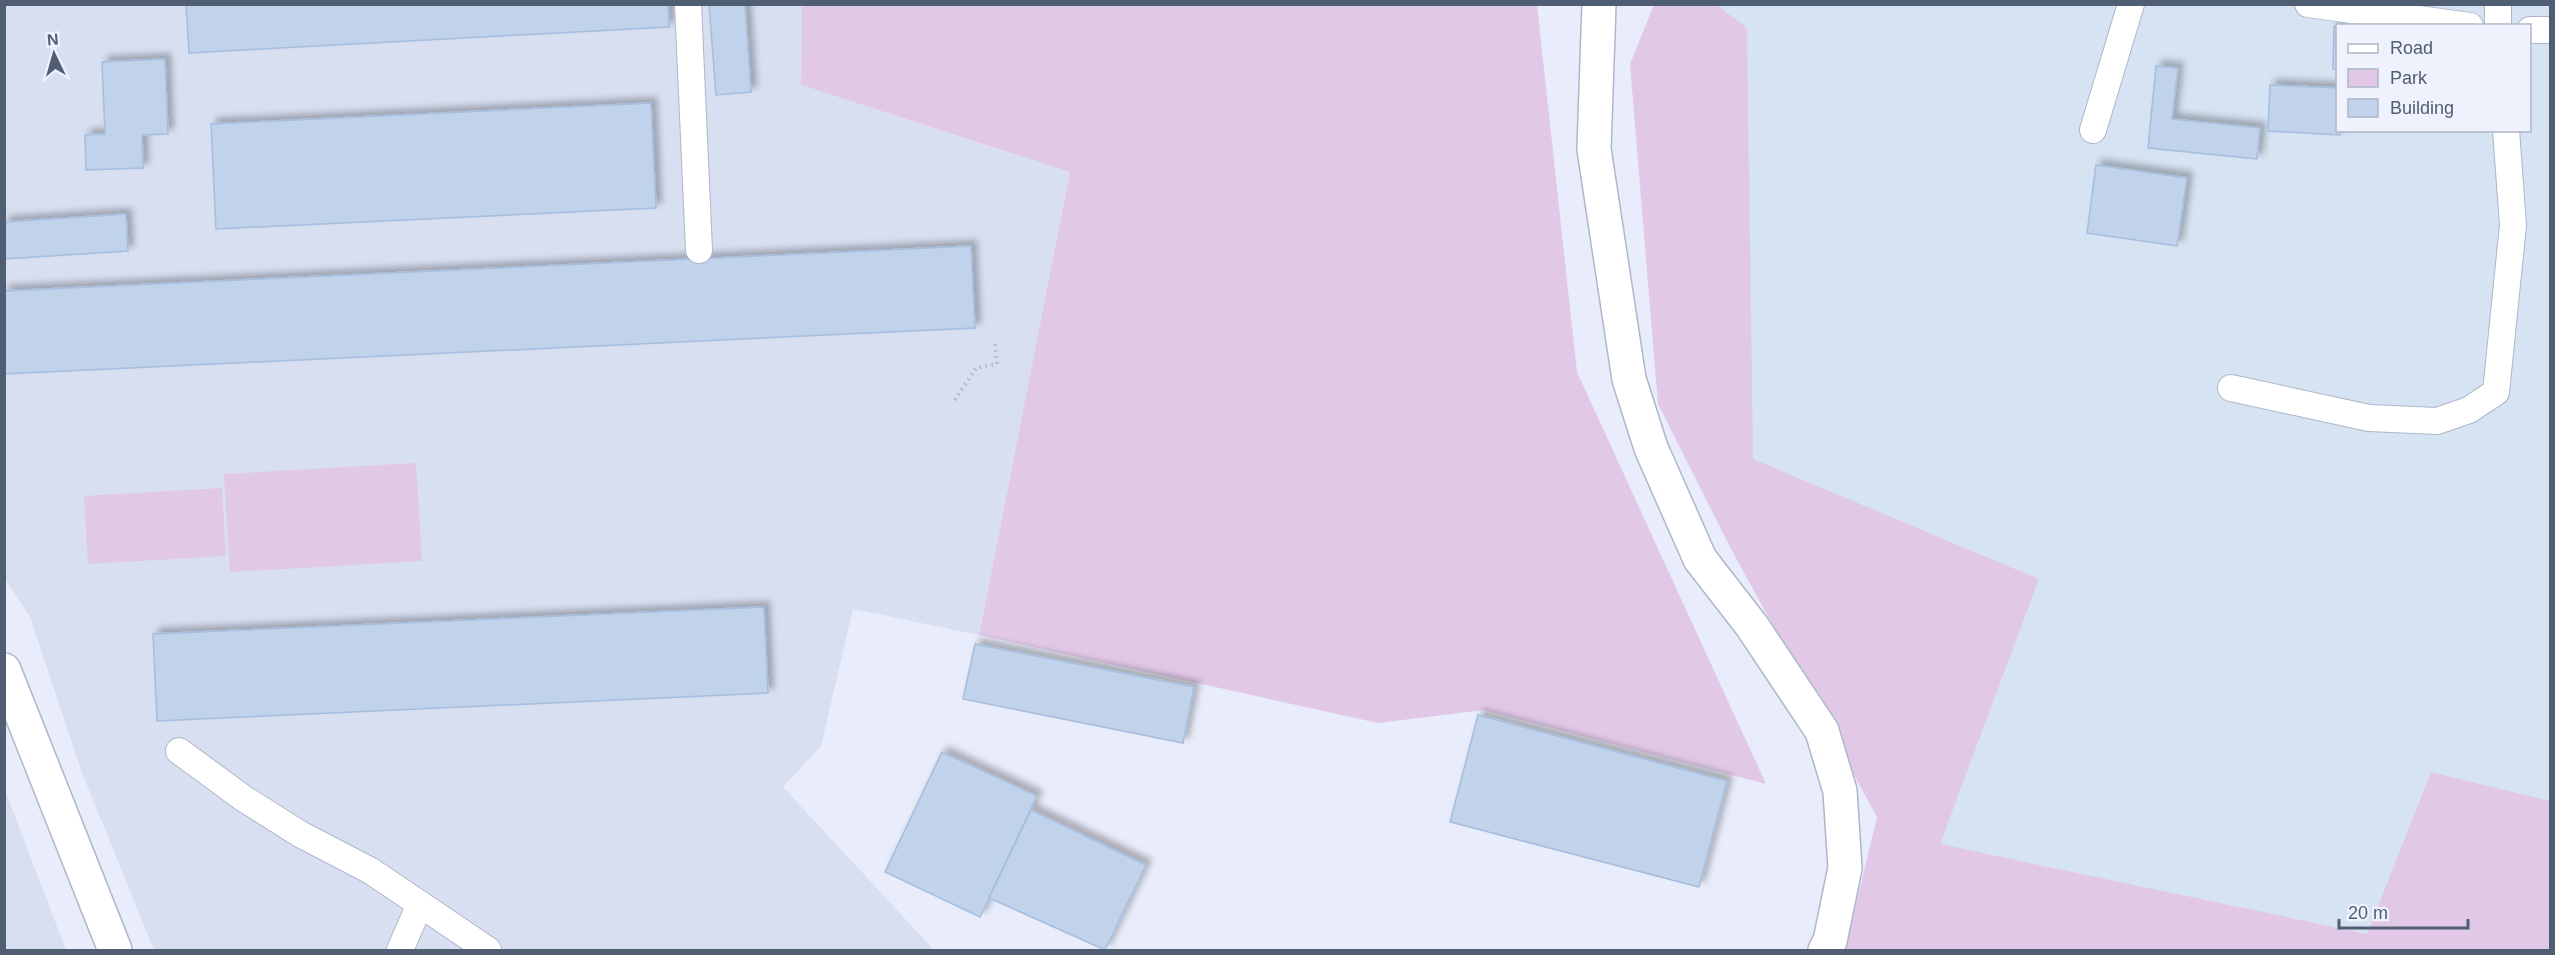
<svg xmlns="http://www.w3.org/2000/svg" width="2555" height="955" font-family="Helvetica,sans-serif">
<defs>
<filter id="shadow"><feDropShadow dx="5.5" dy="-5.5" stdDeviation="3" flood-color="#0004"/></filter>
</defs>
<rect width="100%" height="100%" fill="#e9ecfa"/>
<g fill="#d8dff1">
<polygon points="4,5 802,5 801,85 1070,172 979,635 853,609 821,746 783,787 934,950 154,950 82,773 30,617 5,579"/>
<polygon points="5,790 66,950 5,950"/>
</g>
<path fill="#d5e3f2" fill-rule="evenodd" d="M1717,5H2550V801L2431,772L2367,934L1939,844L2039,579L1752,459L1747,28ZM2338,26H2530V130H2338Z"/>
<g fill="#e1c8e7">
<polygon points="802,5 1537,5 1577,372 1766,784 1484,710 1378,723 979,635 1070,172 801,85"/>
<polygon points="1654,5 1717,5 1747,28 1753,459 2039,579 1940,844 2367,934 2431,772 2550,801 2550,950 1845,950 1877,817 1730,547 1658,404 1630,64"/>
<polygon points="416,463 422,561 230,572 224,474"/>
<polygon points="222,488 226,556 88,564 84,496"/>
</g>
<g fill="#c1d2eb" stroke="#a5bdde" stroke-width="1.5" filter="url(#shadow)">
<polygon points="186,4 668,4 669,27 189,53"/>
<polygon points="709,4 745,4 751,92 716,95"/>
<polygon points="2334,26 2338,26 2338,69 2333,69"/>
<polygon points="165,59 168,134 142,135 143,168 86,170 85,135 105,134 102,62"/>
<polygon points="2156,66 2178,68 2172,119 2260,128 2257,159 2148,148"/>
<polygon points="2270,85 2338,88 2338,130 2340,130 2340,135 2268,131"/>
<polygon points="651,103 656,208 216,229 211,124"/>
<polygon points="2096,165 2187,178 2177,246 2087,233"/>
<polygon points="126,214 128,251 4,259 4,222"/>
<polygon points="971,246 975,328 4,374 4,291"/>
<polygon points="764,607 768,693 157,721 153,634"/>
<polygon points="975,644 1194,687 1183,743 963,699"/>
<polygon points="1478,715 1727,781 1699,887 1450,822"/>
<polygon points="942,752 1037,796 980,917 885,872"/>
<polygon points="1031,810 1146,865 1105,950 989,898"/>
</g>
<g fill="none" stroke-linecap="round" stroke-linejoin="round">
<defs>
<g id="service">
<polyline points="688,4 699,250"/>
<polyline points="2308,4 2470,26"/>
<polyline points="2498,4 2498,26"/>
<polyline points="2530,30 2550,30"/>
<polyline points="2093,130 2131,4"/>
<polyline points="2231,388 2369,418 2437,421 2469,410 2496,392 2513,225 2506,130"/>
<polyline points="179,751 243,798 300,834 371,871 488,950"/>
<polyline points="400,950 420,904"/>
</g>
<g id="minor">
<polyline points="1599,4 1594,149 1629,379 1651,448 1700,559 1752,626 1822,731 1840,791 1845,868 1830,941 1825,950"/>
<polyline points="4,670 115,950"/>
</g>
</defs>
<use href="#service" stroke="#adb7c9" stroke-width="28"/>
<use href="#minor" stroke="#adb7c9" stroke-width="36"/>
<polyline stroke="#a6b8d2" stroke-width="4" stroke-dasharray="1.5 4.5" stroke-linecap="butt" points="955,400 976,368 997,364 995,344"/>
<use href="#service" stroke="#fff" stroke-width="26"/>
<use href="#minor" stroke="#fff" stroke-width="33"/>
</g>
<rect width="2555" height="955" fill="none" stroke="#4f5e72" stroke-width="12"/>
<rect x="2336" y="24" width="195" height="108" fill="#eff2fd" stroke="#afb7c5" stroke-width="1.5"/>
<rect x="2348" y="44" width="30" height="9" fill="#ffffff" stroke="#afb7c5" stroke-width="1.5"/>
<text x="2390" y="54" font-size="18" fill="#4f5e72">Road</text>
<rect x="2348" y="69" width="30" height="18" fill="#e1c8e7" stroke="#afb7c5" stroke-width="1.5"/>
<text x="2390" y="84" font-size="18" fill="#4f5e72">Park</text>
<rect x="2348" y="99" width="30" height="18" fill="#c1d2eb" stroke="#afb7c5" stroke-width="1.5"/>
<text x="2390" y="114" font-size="18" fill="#4f5e72">Building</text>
<g transform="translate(54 54) rotate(355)" stroke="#eff2fd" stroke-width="4.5" paint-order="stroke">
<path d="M0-4.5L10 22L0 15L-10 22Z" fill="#4f5e72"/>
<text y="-9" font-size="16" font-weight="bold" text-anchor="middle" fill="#4f5e72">N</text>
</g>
<path d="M2339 919v9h129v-9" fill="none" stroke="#4f5e72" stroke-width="3"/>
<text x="2348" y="919" font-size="18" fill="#4f5e72" stroke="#eff2fd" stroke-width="4.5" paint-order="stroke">20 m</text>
</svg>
